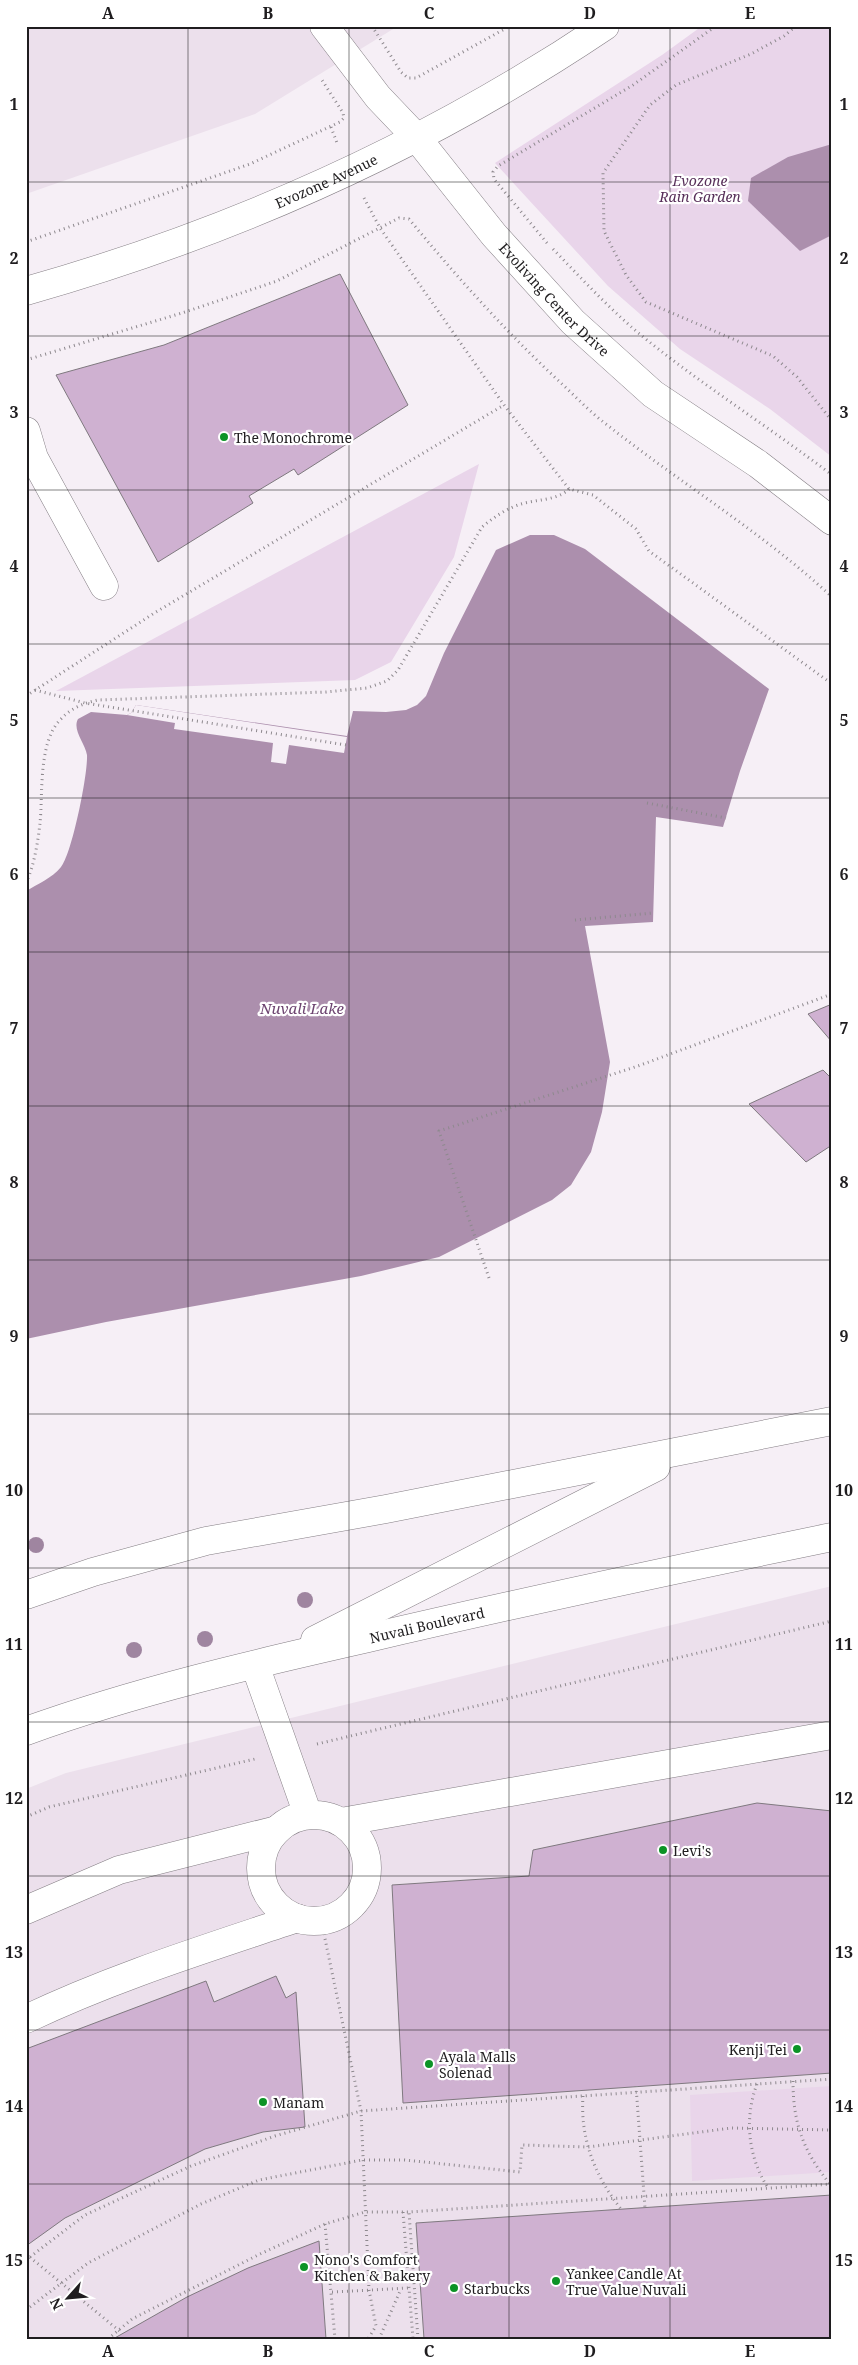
<svg xmlns="http://www.w3.org/2000/svg" width="858" height="2365" font-family="'Noto Serif',serif">
<rect width="100%" height="100%" fill="#f6eff6"/>
<g fill="#ece0ec">
<polygon points="26,26 398,26 255,114 26,194"/>
<polygon points="832,1586 832,2339 26,2339 26,1789 66,1773"/>
</g>
<g fill="#e9d5ea">
<polygon points="702,26 832,26 832,457 770,409 680,349 608,286 495,163 662,55"/>
<polygon points="479,464 454,557 391,662 355,680 56,691"/>
<polygon points="832,2086 832,2172 692,2181 690,2095"/>
</g>
<g fill="#ac8fad">
<polygon points="832,144 832,235 800,251 748,201 751,178 788,157"/>
<path d="M530,535H554L585,549L769,689L740,771L723,827L656,817L653,922L585,926L610,1062L602,1112L591,1152L571,1185L552,1200L439,1257L361,1276L106,1322L26,1339V891C38,884 52,878 61,867C72,854 88,774 87,755C85,743 72,730 78,719L91,712L127,715L131,713L136,705L347,736L353,711L386,712L406,710L417,705L426,696L444,653L496,550Z"/>
</g>
<polygon fill="#f6eff6" points="136,705 347,737 344,753 289,745 286,764 271,762 273,743 174,729 175,723 127,715 131,713"/>
<g fill="#cfb1d1" stroke="#7f797f">
<polygon points="340,274 408,405 298,475 294,469 249,496 253,503 158,562 56,375 164,345"/>
<polygon points="832,1004 832,1042 808,1014"/>
<polygon points="823,1070 832,1079 832,1145 806,1162 749,1104"/>
<polygon points="757,1803 832,1811 832,2073 403,2103 392,1885 529,1876 533,1850"/>
<polygon points="276,1976 286,1998 296,1992 305,2127 263,2132 205,2149 65,2218 26,2246 26,2049 206,1981 214,2002"/>
<polygon points="832,2195 832,2339 424,2339 416,2223"/>
<polygon points="319,2241 326,2339 113,2339 187,2297 248,2268"/>
</g>
<g fill="none" stroke-linecap="round" stroke-linejoin="round">
<defs>
<g id="minor">
<path id="s1" d="M324,26L378,97L417,138L494,235L573,322L653,394L758,464L832,521"/>
<path id="s2" d="M26,291C231,233 428,145 605,26"/>
<polyline points="26,431 34,458 104,586"/>
<polyline points="255,1665 308,1815"/>
<circle cx="314" cy="1868" r="53"/>
<polyline points="341,1822 832,1735"/>
<polyline points="26,1910 119,1870 277,1830"/>
<path d="M26,2019C114,1977 205,1949 297,1918"/>
</g>
<g id="major">
<polyline points="26,1595 93,1572 206,1541 386,1509 832,1421"/>
<polyline points="315,1640 656,1467"/>
<path id="s3" d="M26,1731C137,1691 253,1664 368,1638C522,1602 677,1569 832,1537"/>
</g>
</defs>
<use href="#minor" stroke="#847e84" stroke-width="29"/>
<use href="#major" stroke="#847e84" stroke-width="29"/>
<g stroke="#8e898e" stroke-width="3" stroke-dasharray="1 4" stroke-linecap="butt">
<polyline points="372,26 401,72 408,78 416,78 510,26"/>
<polyline points="796,26 784,36 751,54 676,85 650,105 603,173 604,231 626,275 646,302 773,356 797,377 832,421"/>
<polyline points="331,127 337,143"/>
<polyline points="364,198 380,228 504,405 569,489 593,495 636,529 649,551 832,684"/>
<polyline points="26,242 250,164 340,122 344,118 343,113 322,80"/>
<polyline points="547,243 494,179 493,172 498,166 633,85 716,26"/>
<path d="M553,249C585,282 616,316 652,344C710,390 773,430 832,475"/>
<path d="M26,360L182,313L277,281L399,218L409,219C457,277 506,332 561,383C576,397 590,412 606,424C680,483 762,532 832,597"/>
<polyline points="35,690 85,703 346,745"/>
<polyline points="26,696 156,612 504,405"/>
<polyline points="647,803 726,818"/>
<path d="M26,883C34,866 38,842 40,823C43,794 38,741 61,719C71,708 84,703 98,700L326,692L367,688L387,681L398,670L482,527C493,518 504,510 518,505C535,499 557,501 569,489"/>
<polyline points="575,920 653,913"/>
<polyline points="489,1278 439,1131 638,1066 832,994"/>
<polyline points="317,1744 832,1621"/>
<polyline points="26,1817 49,1807 255,1759"/>
<polyline points="324,1934 361,2111 369,2290 376,2326 368,2339"/>
<path d="M793,2081C793,2123 803,2151 830,2184"/>
<path d="M757,2084C744,2118 748,2157 768,2188"/>
<path d="M583,2096C580,2139 595,2176 621,2209"/>
<polyline points="403,2212 413,2339"/>
<polyline points="325,2224 335,2339"/>
<polyline points="26,2260 85,2215 191,2166 275,2136 361,2111 832,2079"/>
<polyline points="332,2292 409,2288"/>
<polyline points="26,2310 88,2263 201,2204 259,2180 362,2160 405,2160 520,2172 522,2145 588,2147 731,2128 832,2130"/>
<polyline points="108,2339 132,2319 260,2254 325,2224 365,2212 409,2212"/>
<polyline points="379,2339 401,2289"/>
<polyline points="418,2339 409,2212 832,2184"/>
</g>
<use href="#minor" stroke="#fff" stroke-width="28"/>
<use href="#major" stroke="#fff" stroke-width="28"/>
<g stroke="#8e898e" stroke-width="3" stroke-dasharray="1 4" stroke-linecap="butt">
<polyline points="636,2086 645,2208"/>
<polyline points="26,2254 122,2333"/>
</g>
</g>
<g fill="#9f85a0">
<circle cx="36" cy="1545" r="8"/>
<circle cx="305" cy="1600" r="8"/>
<circle cx="205" cy="1639" r="8"/>
<circle cx="134" cy="1650" r="8"/>
</g>
<path fill="none" stroke="#1f1d1f" stroke-width="1" stroke-opacity="0.55" d="M188,26V2339M349,26V2339M509,26V2339M670,26V2339M26,182H832M26,336H832M26,490H832M26,644H832M26,798H832M26,952H832M26,1106H832M26,1260H832M26,1414H832M26,1568H832M26,1722H832M26,1876H832M26,2030H832M26,2184H832"/>
<g fill="#0c9326" stroke="#fff" stroke-width="2">
<circle cx="224" cy="437" r="5"/>
<circle cx="663" cy="1850" r="5"/>
<circle cx="797" cy="2049" r="5"/>
<circle cx="429" cy="2064" r="5"/>
<circle cx="263" cy="2102" r="5"/>
<circle cx="304" cy="2267" r="5"/>
<circle cx="556" cy="2281" r="5"/>
<circle cx="454" cy="2288" r="5"/>
</g>
<g text-anchor="middle" dominant-baseline="central" stroke-width="4.5" stroke-linejoin="round" paint-order="stroke">
<g font-size="14" fill="#1f1d1f" stroke="#fff">
<text stroke="none"><textPath href="#s2" startOffset="320">Evozone Avenue</textPath></text>
<text stroke="none"><textPath href="#s1" startOffset="358">Evoliving Center Drive</textPath></text>
<text stroke="none"><textPath href="#s3" startOffset="415">Nuvali Boulevard</textPath></text>
</g>
<g font-size="14" font-style="italic" fill="#572f59" stroke="#fff">
<text x="700" y="180">Evozone<tspan x="700" dy="16">Rain Garden</tspan></text>
</g>
<g font-size="14" fill="#1f1d1f" stroke="#fff" text-anchor="start">
<text x="234" y="437">The Monochrome</text>
<text x="673" y="1850">Levi's</text>
<text x="787" y="2049" text-anchor="end">Kenji Tei</text>
<text x="439" y="2056">Ayala Malls<tspan x="439" dy="16">Solenad</tspan></text>
<text x="273" y="2102">Manam</text>
<text x="314" y="2259">Nono's Comfort<tspan x="314" dy="16">Kitchen &amp; Bakery</tspan></text>
<text x="566" y="2273">Yankee Candle At<tspan x="566" dy="16">True Value Nuvali</tspan></text>
<text x="464" y="2288">Starbucks</text>
</g>
<g font-size="15" font-style="italic" fill="#6e4571" stroke="#fff">
<text x="302" y="1008">Nuvali Lake</text>
</g>
</g>
<rect width="858" height="2365" fill="none" stroke="#ffffff" stroke-width="55"/>
<g transform="translate(68 2298) rotate(243)" stroke="#ffffff" stroke-width="4" paint-order="stroke">
<path d="M0-4L9 19L0 12L-9 19Z" fill="#1f1d1f"/>
<text y="-8" font-size="14" font-weight="bold" text-anchor="middle" fill="#1f1d1f">N</text>
</g>
<rect x="28" y="28" width="802" height="2310" fill="none" stroke="#1f1d1f" stroke-width="2"/>
<g font-size="16" text-anchor="middle" font-weight="bold" fill="#1f1d1f">
<text x="108" y="19">A</text>
<text x="268" y="19">B</text>
<text x="429" y="19">C</text>
<text x="590" y="19">D</text>
<text x="750" y="19">E</text>
<text x="14" y="110">1</text>
<text x="844" y="110">1</text>
<text x="14" y="264">2</text>
<text x="844" y="264">2</text>
<text x="14" y="418">3</text>
<text x="844" y="418">3</text>
<text x="14" y="572">4</text>
<text x="844" y="572">4</text>
<text x="14" y="726">5</text>
<text x="844" y="726">5</text>
<text x="14" y="880">6</text>
<text x="844" y="880">6</text>
<text x="14" y="1034">7</text>
<text x="844" y="1034">7</text>
<text x="14" y="1188">8</text>
<text x="844" y="1188">8</text>
<text x="14" y="1342">9</text>
<text x="844" y="1342">9</text>
<text x="14" y="1496">10</text>
<text x="844" y="1496">10</text>
<text x="14" y="1650">11</text>
<text x="844" y="1650">11</text>
<text x="14" y="1804">12</text>
<text x="844" y="1804">12</text>
<text x="14" y="1958">13</text>
<text x="844" y="1958">13</text>
<text x="14" y="2112">14</text>
<text x="844" y="2112">14</text>
<text x="14" y="2266">15</text>
<text x="844" y="2266">15</text>
<text x="108" y="2357">A</text>
<text x="268" y="2357">B</text>
<text x="429" y="2357">C</text>
<text x="590" y="2357">D</text>
<text x="750" y="2357">E</text>
</g>
</svg>
